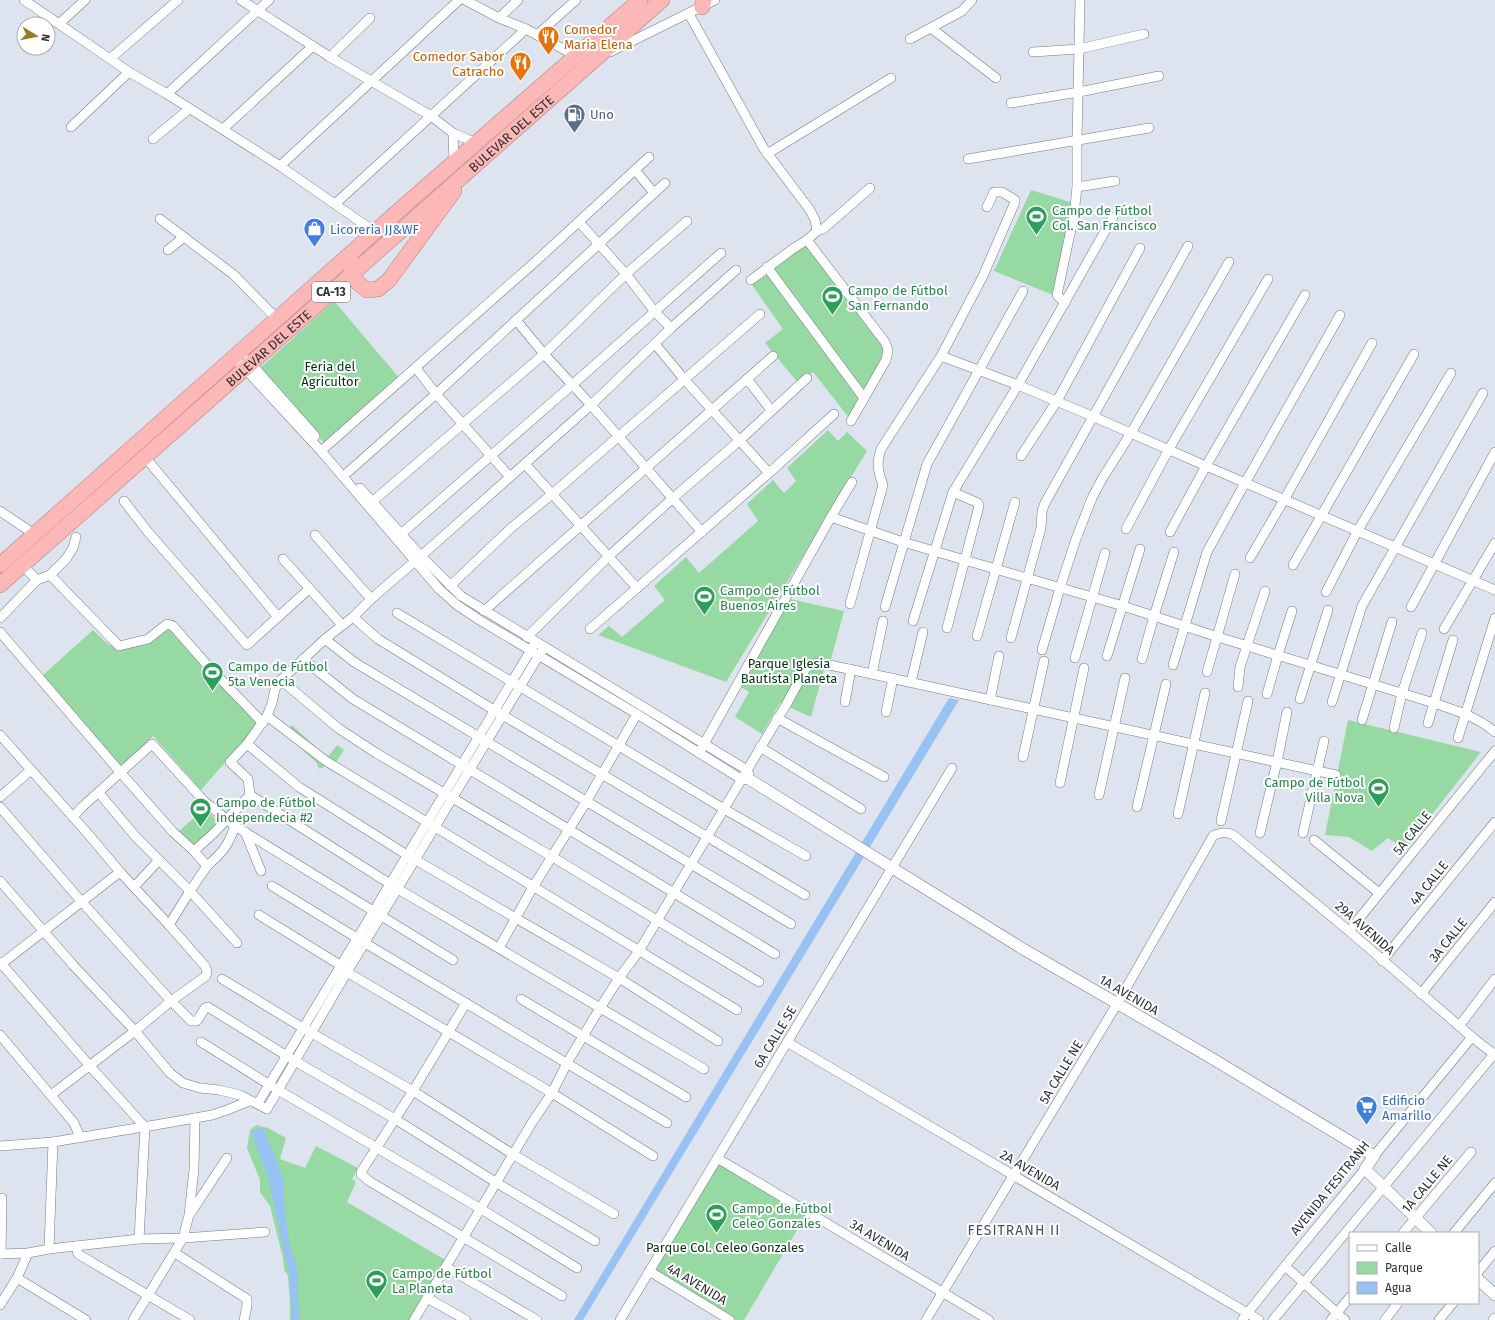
<svg xmlns="http://www.w3.org/2000/svg" width="1495" height="1320" font-family="'Fira Sans',sans-serif">
<rect width="100%" height="100%" fill="#dde4ef"/>
<g fill="#96d9a2">
<polygon points="1031,190 1073,203 1053,295 994,271"/>
<polygon points="808,236 872,317 893,351 850,419 813,372 799,384 765,343 783,329 747,278"/>
<polygon points="334,301 400,379 325,444 259,369"/>
<polygon points="828,430 838,441 847,432 867,451 726,682 598,635 609,626 622,637 665,600 654,586 686,557 699,573 758,521 747,504 773,480 784,493 796,481 787,468"/>
<polygon points="790,599 844,611 831,659 827,658 811,717 780,703 762,734 735,717 749,692 741,687"/>
<polygon points="173,619 263,719 201,790 153,736 121,769 42,676 93,630 109,645 121,646 157,633"/>
<polygon points="1348,720 1481,752 1405,849 1388,838 1372,851 1349,837 1325,835"/>
<polygon points="292,725 327,758 337,745 344,750 331,770 325,766 320,769 317,765 317,763 308,755 285,733"/>
<polygon points="205,808 221,825 194,849 178,832"/>
<polygon points="256,1125 268,1128 286,1138 280,1159 305,1168 316,1146 358,1168 352,1179 356,1182 347,1202 447,1261 411,1320 290,1320 290,1303 288,1276 284,1269 283,1258 270,1206 260,1192 260,1180 247,1148 250,1130"/>
<polygon points="716,1160 806,1215 744,1320 736,1320 650,1270"/>
</g>
<g fill="#98c1f4">
<polygon points="949,698 959,700 583,1320 574,1320"/>
<polygon points="261,1128 265,1132 283,1178 285,1214 290,1247 297,1267 299,1320 292,1320 289,1274 269,1181 252,1134 253,1130"/>
</g>
<g fill="none" stroke-linecap="round" stroke-linejoin="round">
<defs>
<g id="minor">
<polyline points="24,0 129,72 167,94 280,166 375,232"/>
<polyline points="241,0 330,57 431,116 453,133 476,143"/>
<polyline points="465,0 499,18 526,29 576,56"/>
<polyline points="689,14 764,149 810,210 815,220 817,231 807,240 794,248 751,280"/>
<polyline points="499,18 518,0"/>
<polyline points="59,24 85,0"/>
<polyline points="931,28 996,78"/>
<polyline points="537,35 576,0"/>
<polyline points="910,39 962,11 972,0"/>
<polyline points="610,52 715,0"/>
<polyline points="1033,52 1079,49 1144,34"/>
<polyline points="330,57 370,18"/>
<polyline points="111,58 178,0"/>
<polyline points="167,94 269,0"/>
<polyline points="1011,103 1079,92 1159,76"/>
<polyline points="71,127 129,72"/>
<polyline points="223,129 313,46"/>
<polyline points="453,133 454,162"/>
<polyline points="153,139 189,109"/>
<polyline points="767,154 891,78"/>
<polyline points="968,159 1149,128"/>
<polyline points="280,166 459,0"/>
<polyline points="635,170 654,193"/>
<polyline points="1077,187 1115,181"/>
<polyline points="335,204 526,29"/>
<polyline points="160,219 234,275 277,319"/>
<polyline points="579,222 626,274 655,312 671,328"/>
<polyline points="817,231 823,229 870,188"/>
<polyline points="807,240 885,342 888,350 886,360 851,421"/>
<polyline points="168,250 184,237"/>
<polyline points="767,267 864,398"/>
<polyline points="1065,303 1057,295 1074,215 1077,187 1077,140 1080,0"/>
<polyline points="516,320 544,354 591,405 702,532"/>
<polyline points="655,344 684,379 769,473"/>
<polyline points="941,356 1018,385 1094,417 1206,466 1495,590"/>
<polyline points="235,358 321,451 439,589 457,605 481,621 637,714 741,779 747,780"/>
<polyline points="248,360 315,436"/>
<polyline points="416,368 436,394 510,477"/>
<polyline points="747,379 771,410"/>
<polyline points="321,451 535,262 649,157"/>
<polyline points="1021,456 1057,401 1140,248"/>
<polyline points="145,457 278,617"/>
<polyline points="525,464 637,588"/>
<polyline points="347,473 436,394 665,183"/>
<polyline points="360,488 421,556 461,596 747,770 749,774"/>
<polyline points="124,501 148,532 247,645 309,589"/>
<polyline points="372,502 544,354 626,274 687,221"/>
<polyline points="0,511 34,534"/>
<polyline points="831,517 852,482"/>
<polyline points="1126,529 1169,449 1268,279"/>
<polyline points="1170,532 1206,466 1305,295"/>
<polyline points="401,534 572,385 721,253"/>
<polyline points="315,535 371,599"/>
<polyline points="1250,558 1284,500 1372,343"/>
<polyline points="283,559 342,625"/>
<polyline points="22,565 37,580"/>
<polyline points="1293,565 1414,354"/>
<polyline points="50,575 119,646 148,639 167,624 173,626 208,666 263,723"/>
<polyline points="450,586 511,528 551,495 760,314"/>
<polyline points="1326,592 1357,532 1451,373"/>
<path d="M850,604L883,485C878,471 876,463 881,449L941,356L983,276L1015,202V200L1002,192H994L987,207"/>
<polyline points="885,607 927,464 1023,291"/>
<polyline points="1411,607 1495,452"/>
<polyline points="484,611 773,356"/>
<polyline points="397,613 724,809 806,856"/>
<polyline points="353,617 378,639 494,710 805,895"/>
<polyline points="0,618 37,580 50,575 66,559 73,548 76,537"/>
<polyline points="913,621 953,492 1018,385 1113,217"/>
<polyline points="947,628 979,506 978,503 953,492"/>
<polyline points="590,629 769,473 834,414"/>
<polyline points="1444,629 1495,543"/>
<polyline points="0,632 121,773 173,832 194,851 214,833 250,795 248,779 230,762 247,744 267,716 272,703 275,689 281,680 325,639 353,617 371,599 421,556 591,405 671,328 736,270"/>
<polyline points="977,636 1015,502"/>
<polyline points="527,637 608,557 673,498 739,441 807,378"/>
<polyline points="1011,638 1041,528 1042,511 1045,503 1188,246"/>
<polyline points="325,639 354,662 791,924"/>
<polyline points="1042,650 1060,588 1076,539 1092,498 1102,479 1131,433 1229,262"/>
<polyline points="1107,656 1140,549"/>
<polyline points="1075,658 1105,553"/>
<polyline points="303,659 353,699 775,954"/>
<polyline points="1142,659 1154,616 1174,552"/>
<polyline points="1173,665 1207,552 1245,483 1340,315"/>
<polyline points="1207,672 1235,574"/>
<polyline points="872,674 883,621"/>
<polyline points="281,680 338,728 376,753 551,856 759,982"/>
<polyline points="911,682 923,632"/>
<polyline points="1238,687 1240,667 1265,591"/>
<polyline points="1267,694 1278,655 1292,611"/>
<polyline points="1300,699 1328,610"/>
<polyline points="990,700 999,656"/>
<polyline points="845,702 851,669"/>
<polyline points="1332,702 1362,606 1483,393"/>
<polyline points="886,712 893,678"/>
<polyline points="267,716 326,761 737,1010"/>
<polyline points="777,718 884,777"/>
<polyline points="1362,720 1392,622"/>
<polyline points="1428,723 1453,640"/>
<polyline points="1394,728 1402,693 1422,633"/>
<polyline points="0,735 89,835 120,872 169,925 205,966 207,971 206,976 171,1001 135,1031 51,1095"/>
<polyline points="1458,738 1495,618"/>
<polyline points="247,744 299,787 407,855 619,978 718,1041"/>
<polyline points="760,747 861,809"/>
<path d="M699,753L831,517L903,542L1123,606L1218,637L1434,703C1457,711 1476,716 1495,732"/>
<polyline points="1023,757 1044,661"/>
<polyline points="1060,783 1084,668"/>
<polyline points="99,793 136,837 190,891 237,943"/>
<polyline points="250,795 398,889 704,1069"/>
<polyline points="1099,795 1125,678"/>
<polyline points="0,797 31,770"/>
<polyline points="0,807 81,901 171,1001 191,1021 197,1021 205,1008 208,1007 295,1061 395,1119 497,1183 595,1241"/>
<polyline points="1137,807 1166,684"/>
<polyline points="1178,814 1205,693"/>
<polyline points="73,817 82,807 152,744 205,802 235,826 453,960"/>
<polyline points="1221,821 1248,701"/>
<polyline points="245,832 261,871"/>
<polyline points="1260,833 1277,762 1287,712"/>
<polyline points="1303,833 1324,741"/>
<polyline points="1314,840 1379,893"/>
<path d="M207,866C223,852 228,846 235,826"/>
<polyline points="0,881 73,965 135,1031 170,1073 183,1083 200,1088 219,1090 240,1095 267,1109 347,972 544,647"/>
<polyline points="272,886 365,943 667,1123"/>
<polyline points="134,887 159,860"/>
<polyline points="259,915 340,965 347,972 552,1093 653,1156"/>
<polyline points="169,925 190,891 207,866 194,851"/>
<polyline points="1349,931 1495,751"/>
<polyline points="499,948 533,887 586,802 637,714"/>
<polyline points="1382,961 1495,822"/>
<polyline points="0,962 89,1065 145,1127 139,1239"/>
<polyline points="0,965 120,872"/>
<polyline points="222,979 303,1028 413,1091 514,1155 614,1214"/>
<polyline points="1421,994 1495,902"/>
<polyline points="521,999 686,1097"/>
<polyline points="466,1003 413,1091 361,1172 361,1174 369,1181 562,1296"/>
<polyline points="1459,1026 1495,979"/>
<polyline points="0,1035 74,1123 80,1137"/>
<polyline points="201,1042 278,1090 481,1209 577,1268"/>
<polyline points="787,1042 1259,1320"/>
<polyline points="258,1103 534,645"/>
<polyline points="0,1146 53,1142 167,1123 212,1115 227,1110 249,1101"/>
<polyline points="1374,1156 1472,1037"/>
<polyline points="717,1158 989,1320"/>
<polyline points="190,1214 227,1158"/>
<polyline points="1403,1233 1471,1152"/>
<polyline points="1454,1233 1495,1183"/>
<polyline points="76,1246 78,1254 190,1320"/>
<polyline points="49,1249 53,1142"/>
<polyline points="175,1253 247,1299 247,1306 244,1320"/>
<polyline points="0,1254 28,1253 49,1249 139,1239 183,1238 265,1232"/>
<polyline points="1,1254 2,1198"/>
<polyline points="1285,1266 1345,1320"/>
<polyline points="446,1267 537,1320"/>
<polyline points="649,1271 730,1320"/>
<polyline points="1478,1272 1495,1251"/>
<polyline points="17,1278 86,1320"/>
<polyline points="427,1298 466,1320"/>
<polyline points="0,1305 17,1278 28,1253"/>
<polyline points="133,1320 183,1238 189,1215 194,1169 195,1118"/>
<polyline points="414,1320 533,1121 552,1093 567,1063 600,1008 619,978 639,951 786,705 806,668 813,664 820,663 872,674 1336,775"/>
<polyline points="620,1320 952,768"/>
<path d="M926,1320L1117,1004L1213,836C1220,832 1225,832 1232,834L1349,931L1472,1037L1495,1055"/>
<polyline points="1242,1320 1285,1266 1365,1169"/>
<polyline points="1273,1320 1495,1053"/>
<polyline points="1331,1320 1350,1297"/>
<polyline points="1385,1320 1398,1303"/>
<polyline points="1439,1320 1453,1303"/>
<polyline points="1493,1320 1495,1318"/>
</g>
<g id="tertiary">
<polyline points="752,781 1023,949 1208,1056 1374,1156 1365,1169 1431,1233"/>
<polyline points="1478,1279 1495,1295"/>
</g>
<g id="trunk">
<polyline points="702,7 704,0"/>
<polyline points="356,265 351,273 358,283 367,290 378,289 389,280 454,191"/>
<polyline points="0,565 412,199 640,0"/>
<path id="s1" d="M0,585L662,0"/>
</g>
</defs>
<use href="#minor" stroke="#747a84" stroke-width="10"/>
<use href="#tertiary" stroke="#747a84" stroke-width="12"/>
<use href="#trunk" stroke="#b47e7e" stroke-width="16"/>
<use href="#minor" stroke="#fff" stroke-width="9"/>
<use href="#tertiary" stroke="#fff" stroke-width="11"/>
<use href="#trunk" stroke="#fcb8b7" stroke-width="15"/>
</g>
<defs>
<symbol id="restaurant-pin" viewBox="-11 -11 22 30"><path d="M0 17L-7.5 6A9.5 9.5 0 1 1 7.5 6Z" fill="#e8710a" stroke="#fff"/><path d="M-5-6h1v4h1v-4h1v4h1v-4h1v5L-1.5 .5V6h-2V.5L-5-1ZM5-6V6H3V1.5H1.5Q1.5-4 5-6Z" fill="#fff"/></symbol>
<symbol id="fuel-pin" viewBox="-11 -11 22 30"><path d="M0 17L-7.5 6A9.5 9.5 0 1 1 7.5 6Z" fill="#5c6f8a" stroke="#fff"/><path d="M-5.5-6h7V0h2V4h1.3V-2.5L3-4.5l.8-.8L6-3V5H2.5V1h-1V6h-7ZM-4.2-4.7v3.2H.2V-4.7Z" fill="#fff"/></symbol>
<symbol id="stadium-pin" viewBox="-11 -11 22 30"><path d="M0 17L-7.5 6A9.5 9.5 0 1 1 7.5 6Z" fill="#2e9e5b" stroke="#fff"/><path d="M0-5a6.5 5 0 1 0 0 10a6.5 5 0 1 0 0-10ZM-3.5-1.8h7v3.6h-7Z" fill="#fff"/></symbol>
<symbol id="shop-pin" viewBox="-11 -11 22 30"><path d="M0 17L-7.5 6A9.5 9.5 0 1 1 7.5 6Z" fill="#3f7fe0" stroke="#fff"/><path d="M-5-2.5h2.3a2.7 3.5 0 0 1 5.4 0H5L5.5 6h-11ZM-1.5-2.5h3a1.5 2.3 0 0 0-3 0Z" fill="#fff"/></symbol>
<symbol id="supermarket-pin" viewBox="-11 -11 22 30"><path d="M0 17L-7.5 6A9.5 9.5 0 1 1 7.5 6Z" fill="#3f7fe0" stroke="#fff"/><path d="M-6-5.5h2.5l.6 2H6L4.5 2H-2.5L-4.4-4H-6ZM-1.5 3.2a1.3 1.3 0 1 0 .1 0ZM3 3.2a1.3 1.3 0 1 0 .1 0Z" fill="#fff"/></symbol>
</defs>
<g fill-rule="evenodd">
<use href="#restaurant-pin" x="536" y="24" width="25" height="34"/>
<use href="#restaurant-pin" x="508" y="50" width="25" height="34"/>
<use href="#fuel-pin" x="562" y="102" width="25" height="34"/>
<use href="#stadium-pin" x="1024" y="204" width="25" height="34"/>
<use href="#shop-pin" x="302" y="216" width="25" height="34"/>
<use href="#stadium-pin" x="820" y="284" width="25" height="34"/>
<use href="#stadium-pin" x="692" y="584" width="25" height="34"/>
<use href="#stadium-pin" x="200" y="660" width="25" height="34"/>
<use href="#stadium-pin" x="1366" y="776" width="25" height="34"/>
<use href="#stadium-pin" x="188" y="796" width="25" height="34"/>
<use href="#supermarket-pin" x="1354" y="1094" width="25" height="34"/>
<use href="#stadium-pin" x="704" y="1202" width="25" height="34"/>
<use href="#stadium-pin" x="364" y="1268" width="25" height="34"/>
</g>
<g text-anchor="middle" dominant-baseline="central" stroke-width="4" stroke-linejoin="round" paint-order="stroke">
<rect fill="#fff" stroke="#6d6f72" stroke-width="1" x="312" y="282" width="38" height="20" rx="3"/>
<g font-size="12" font-weight="bold" fill="#2e3135">
<text x="331" y="292">CA-13</text>
</g>
<g font-size="13" fill="#c56008" stroke="#fff" text-anchor="start">
<text x="564" y="29">Comedor<tspan x="564" dy="15">Maria Elena</tspan></text>
<text x="504" y="56" text-anchor="end">Comedor Sabor<tspan x="504" dy="15">Catracho</tspan></text>
</g>
<g font-size="13" fill="#4e5e75" stroke="#fff" text-anchor="start">
<text x="590" y="114">Uno</text>
</g>
<g font-size="13" fill="#2e3135" stroke="#fff">
<text stroke="none"><textPath href="#s1" startOffset="682">BULEVAR DEL ESTE</textPath></text>
<text stroke="none"><textPath href="#s1" startOffset="358">BULEVAR DEL ESTE</textPath></text>
<text transform="translate(1412 833) rotate(-51)">5A CALLE</text>
<text transform="translate(1429 883) rotate(-51)">4A CALLE</text>
<text transform="translate(1365 928) rotate(41)">29A AVENIDA</text>
<text transform="translate(1448 940) rotate(-51)">3A CALLE</text>
<text transform="translate(1129 995) rotate(30)">1A AVENIDA</text>
<text transform="translate(775 1037) rotate(-59)">6A CALLE SE</text>
<text transform="translate(1061 1072) rotate(-59)">5A CALLE NE</text>
<text transform="translate(1030 1170) rotate(30)">2A AVENIDA</text>
<text transform="translate(1427 1184) rotate(-50)">1A CALLE NE</text>
<text transform="translate(1330 1188) rotate(-51)">AVENIDA FESITRANH</text>
<text transform="translate(880 1240) rotate(31)">3A AVENIDA</text>
<text transform="translate(697 1284) rotate(31)">4A AVENIDA</text>
</g>
<g font-size="13" fill="#27864d" stroke="#fff" text-anchor="start">
<text x="1052" y="210">Campo de Fútbol<tspan x="1052" dy="15">Col. San Francisco</tspan></text>
<text x="848" y="290">Campo de Fútbol<tspan x="848" dy="15">San Fernando</tspan></text>
<text x="720" y="590">Campo de Fútbol<tspan x="720" dy="15">Buenos Aires</tspan></text>
<text x="228" y="666">Campo de Fútbol<tspan x="228" dy="15">5ta Venecia</tspan></text>
<text x="1364" y="782" text-anchor="end">Campo de Fútbol<tspan x="1364" dy="15">Villa Nova</tspan></text>
<text x="216" y="802">Campo de Fútbol<tspan x="216" dy="15">Independecia #2</tspan></text>
<text x="732" y="1208">Campo de Fútbol<tspan x="732" dy="15">Celeo Gonzales</tspan></text>
<text x="392" y="1273">Campo de Fútbol<tspan x="392" dy="15">La Planeta</tspan></text>
</g>
<g font-size="13" fill="#366cbe" stroke="#fff" text-anchor="start">
<text x="330" y="229">Licoreria JJ&amp;WF</text>
<text x="1382" y="1100">Edificio<tspan x="1382" dy="15">Amarillo</tspan></text>
</g>
<g font-size="13" fill="#003612" stroke="#fff">
<text x="330" y="366">Feria del<tspan x="330" dy="15">Agricultor</tspan></text>
<text x="789" y="663">Parque Iglesia<tspan x="789" dy="15">Bautista Planeta</tspan></text>
<text x="725" y="1247">Parque Col. Celeo Gonzales</text>
</g>
<g font-size="14" letter-spacing="1" fill="#4a5059" stroke="#fff">
<text x="1014" y="1230">FESITRANH II</text>
</g>
</g>
<rect x="1349" y="1232" width="130" height="72" fill="#ffffff" stroke="#abadae"/>
<rect x="1357" y="1245" width="20" height="6" fill="#ffffff" stroke="#abadae"/>
<text x="1385" y="1252" font-size="12" fill="#2e3135">Calle</text>
<rect x="1357" y="1262" width="20" height="12" fill="#96d9a2" stroke="#abadae"/>
<text x="1385" y="1272" font-size="12" fill="#2e3135">Parque</text>
<rect x="1357" y="1282" width="20" height="12" fill="#98c1f4" stroke="#abadae"/>
<text x="1385" y="1292" font-size="12" fill="#2e3135">Agua</text>
<g transform="translate(36 36) rotate(100)"><circle r="19" fill="#ffffff" stroke="#abadae"/>
<path d="M0-3L7 15L0 10L-7 15Z" fill="#977b24"/>
<text y="-6" font-size="11" font-weight="bold" text-anchor="middle" fill="#2e3135">N</text>
</g>
</svg>
